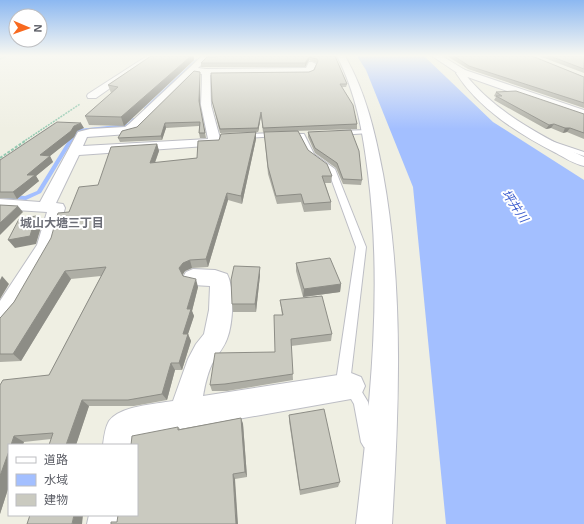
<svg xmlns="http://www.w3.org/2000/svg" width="584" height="524" font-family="Arial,'Noto Sans JP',sans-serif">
<rect width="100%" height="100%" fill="#efefe3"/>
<polygon fill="#a3bfff" points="357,56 424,56 493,122 584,180 584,524 446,524 413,187 366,70"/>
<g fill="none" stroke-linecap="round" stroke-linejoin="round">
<g fill="#a3bfff" fill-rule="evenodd">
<polygon points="210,56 213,56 212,57"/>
<polygon points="196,59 198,60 146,110 144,110 144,108"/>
<polygon points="133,118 136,119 129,126 81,131 75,137 41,193 26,200 0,198 0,194 25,196 37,191 71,136 79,129 127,124"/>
</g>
<defs>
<g id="lane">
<polygon points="368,130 371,132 370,133 338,135 335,133 338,131"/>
<polygon points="276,133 278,134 278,136 244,138 241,136 244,134"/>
<polygon points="300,134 304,134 314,154 335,169 366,247 351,374 368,402 377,442 374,447 369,450 364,447 361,442 354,404 337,375 356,247 328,170 309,156 299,135"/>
<polygon points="545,139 584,152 584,156 543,142 542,141"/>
</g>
<g id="street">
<polygon points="147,56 156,56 96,98 88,98 87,96 88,94"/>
<path d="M202,56L209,57L198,68L206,69L306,68L309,62H312L316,64L312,73L309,74L210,75L211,105L221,142L220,145L79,155L56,203L63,204L65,208L55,245L20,309L8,324L0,327V301L37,245L47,212L0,209V199L40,202L78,132L90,129L125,127L129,124ZM194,73L202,74L201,105L208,139L83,146L87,137L128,134L137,130Z"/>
<path d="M337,56H345C366,93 375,132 383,174C404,289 399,407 392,524H356C370,407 383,290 368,173C363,132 356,93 337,56Z"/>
<path d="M462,69L465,70L466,72L465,74C495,112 541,136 584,157V166C574,164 565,158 556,153C519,134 479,109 456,73Z"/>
<path d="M193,269L215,270L227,274C235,289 233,324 227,339C224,347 219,353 214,360C208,371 205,384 203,396L351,373L361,377L365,386L361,395L351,399L136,437L133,445H103C104,437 105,428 109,421C120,406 155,404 173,401L188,359L196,344L204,334L209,310L210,286L193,285L186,282L183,277L186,272Z"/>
<polygon points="89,515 125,515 123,524 87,524"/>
</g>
<polygon id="secondary" points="432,56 442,56 465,70 584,110 584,118 459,74"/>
</defs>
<use href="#lane" stroke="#bdbec5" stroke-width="2"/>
<use href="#street" stroke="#bdbec5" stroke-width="2"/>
<use href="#secondary" stroke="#bfc0c9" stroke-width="2"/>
<polyline stroke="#95cab2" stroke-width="1" stroke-dasharray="1.5 1" stroke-linecap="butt" points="0,59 8,56"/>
<polyline stroke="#95cab2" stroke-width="1.5" stroke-dasharray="2 1" stroke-linecap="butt" points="23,142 80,104"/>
<polyline stroke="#95cab2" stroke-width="2" stroke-dasharray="3 1.5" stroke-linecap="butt" points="0,158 25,141"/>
<use href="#lane" fill="#fff" fill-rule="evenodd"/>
<use href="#street" fill="#fff" fill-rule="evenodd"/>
<use href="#secondary" fill="#fff" fill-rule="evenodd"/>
</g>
<g fill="#aeaea5">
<polygon points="151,56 194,56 194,60 124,126 89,125 85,116 112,93 111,93 108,85"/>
<polygon points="335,56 347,84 346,87 342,87 357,124 357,129 263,132 261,116 258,132 220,133 212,101 309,72 314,70 317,63 309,60 305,67 201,67 201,63"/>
<polygon points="447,56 532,56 584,77 584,108 468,69"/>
<polygon points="539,56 584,56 584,73"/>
<polygon points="200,72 200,105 206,138 200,138 199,133 199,126 166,128 162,140 120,142 118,138 137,127"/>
<polygon points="496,92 584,114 584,139 567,132 563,133 551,128 546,129 494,100 496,97 494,96"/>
<polygon points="84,128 77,131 74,137 50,156 53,162 36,176 39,181 17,199 0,198 0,160"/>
<polygon points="256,132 256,139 242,204 228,200 208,267 192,268 185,271 182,275 198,287 192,311 194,316 188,334 191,341 182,370 175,370 167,400 134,406 89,406 76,445 49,445 51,439 24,442 9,445 9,486 0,514 0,385 49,375 101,276 71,279 21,361 0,362 0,318 1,317 14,302 69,212 98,185 157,144 159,151 155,163 197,158 219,140"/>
<polygon points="264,132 332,176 331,183 325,183 331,202 331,210 304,212 301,202 277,204 268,174"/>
<polygon points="308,132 362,180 361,185 343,184 336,168 315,153 308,137"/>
<polygon points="296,263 341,284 340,292 303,297 296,271"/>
<polygon points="260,275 256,312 233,312 232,304"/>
<polygon points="280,300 332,334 331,341 291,346 293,380 227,391 212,391 210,385 275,352 282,315"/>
<polygon points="289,415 340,482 338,487 300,495 289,421"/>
<polygon points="241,418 243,424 247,477 235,479 117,522 178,427 180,429"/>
</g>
<g fill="#8d8d86">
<polygon points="191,56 194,56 194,60 124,126 121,117"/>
<polygon points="309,57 309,60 305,67 305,63"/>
<polygon points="200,72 200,105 199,101"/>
<polygon points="261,112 261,116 258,132 258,128"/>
<polygon points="81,123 84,128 77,131 74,137 50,156 53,162 36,176 39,181 17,199 13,192 27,175 40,155 74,126"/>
<polygon points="165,123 166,128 162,140 161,136"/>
<polygon points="554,124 551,128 546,129 549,125"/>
<polygon points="565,128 570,128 567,132 563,133"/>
<polygon points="256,132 256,139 242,204 241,196"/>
<polygon points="157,144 159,151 152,170 150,163"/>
<polygon points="227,193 228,200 208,267 206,259"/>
<polygon points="18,206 23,212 0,235 0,223"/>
<polygon points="36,216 42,224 36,244 15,248 8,240"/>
<polygon points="190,260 192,268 185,271 182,276 179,268 183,263"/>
<polygon points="260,267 260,275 256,312 255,304"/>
<polygon points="65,271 71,279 21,361 13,354"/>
<polygon points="2,276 9,284 0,299 0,280"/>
<polygon points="196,279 198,287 192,311 194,316 188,334 191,341 182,370 179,363 187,309"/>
<polygon points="341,284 340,292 303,297 304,289"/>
<polygon points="171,363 175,370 167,400 162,394"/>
<polygon points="82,400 89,406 76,445 66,445"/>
<polygon points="241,418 243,424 247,477 245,472"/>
<polygon points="14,436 24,442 23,445 11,445"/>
<polygon points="9,451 9,486 0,514 0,476"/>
<polygon points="233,474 235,479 238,524 236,524"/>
<polygon points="74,515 83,515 82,524 72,524"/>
</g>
<g fill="#cacac0" stroke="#8d8d86">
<polygon points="151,56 191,56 121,117 85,116 118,87 108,85"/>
<polygon points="216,56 335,56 347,84 340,84 353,105 357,124 263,128 261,112 258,128 220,129 212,101 211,73 309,72 314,70 318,61 317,59 309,57 305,63 201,63 207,57 216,57"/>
<polygon points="454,56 532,56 584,77 584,103 469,66"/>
<polygon points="550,56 584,56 584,69"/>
<polygon points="194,71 200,72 199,101 205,133 199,133 200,122 165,123 161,136 118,138 122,131 137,127"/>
<polygon points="516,91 584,114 584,133 570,128 565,128 554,124 549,125 496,96 502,96 496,92"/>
<polygon points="57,122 81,123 74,126 71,131 40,155 50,156 27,175 35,175 13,192 0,192 0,160"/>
<polygon points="351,130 359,151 362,180 343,179 337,163 315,148 308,132"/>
<polygon points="298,131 308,150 327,164 332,176 322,176 331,202 304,204 301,194 276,196 268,167 264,132"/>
<polygon points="256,132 241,196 227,193 206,259 190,260 183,263 179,268 183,276 196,279 187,309 191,309 183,334 188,334 179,363 171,363 162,394 128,400 82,400 66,445 49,445 53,433 14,436 11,445 9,445 9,451 0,476 0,385 3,380 49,375 106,267 65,271 13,354 0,354 0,318 1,317 14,302 51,238 58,213 69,212 79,187 98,185 111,147 157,144 150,163 197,158 198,141 219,140 221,134"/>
<polygon points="0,205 18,206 0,223"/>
<polygon points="36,216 30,236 8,240 19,219"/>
<polygon points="330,258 341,284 304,289 296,263"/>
<polygon points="234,266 260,267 255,304 232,304 231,280"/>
<polygon points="322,296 332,334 291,339 293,374 225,384 210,385 215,353 275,352 274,315 283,315 280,300"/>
<polygon points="324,409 340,482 300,490 289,415"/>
<polygon points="241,418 245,472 233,474 236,524 111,524 111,522 117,522 118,515 137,515 137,445 131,445 132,436 178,427 178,430"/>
<polygon points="30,515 74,515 72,524 27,524"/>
</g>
<linearGradient id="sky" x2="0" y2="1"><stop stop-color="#8cb8f1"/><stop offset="0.43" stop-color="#f8f8f2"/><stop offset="1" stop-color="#f8f8f2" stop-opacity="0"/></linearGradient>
<rect width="584" height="129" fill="url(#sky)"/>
<g text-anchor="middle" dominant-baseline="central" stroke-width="4" stroke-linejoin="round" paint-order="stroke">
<g font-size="12" font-style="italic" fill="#3a5bcd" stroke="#fff">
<text transform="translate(515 206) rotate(56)">坪井川</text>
</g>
<g font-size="12" font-weight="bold" fill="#6c6e77" stroke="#fff">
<text x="62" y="223">城山大塘三丁目</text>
</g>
</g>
<rect x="8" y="444" width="130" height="72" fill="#ffffff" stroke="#bdbec1"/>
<rect x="16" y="457" width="20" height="6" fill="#ffffff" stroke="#bdbec1"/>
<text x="44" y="464" font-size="12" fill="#5b5d65">道路</text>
<rect x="16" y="474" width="20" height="12" fill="#a3bfff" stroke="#bdbec1"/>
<text x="44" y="484" font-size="12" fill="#5b5d65">水域</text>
<rect x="16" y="494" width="20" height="12" fill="#cacac0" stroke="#bdbec1"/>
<text x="44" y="504" font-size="12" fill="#5b5d65">建物</text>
<g transform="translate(28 28) rotate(92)"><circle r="19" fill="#ffffff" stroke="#bdbec1"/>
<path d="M0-3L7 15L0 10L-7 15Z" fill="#f8691f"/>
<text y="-6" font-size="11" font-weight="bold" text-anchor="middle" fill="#5b5d65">N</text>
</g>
</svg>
